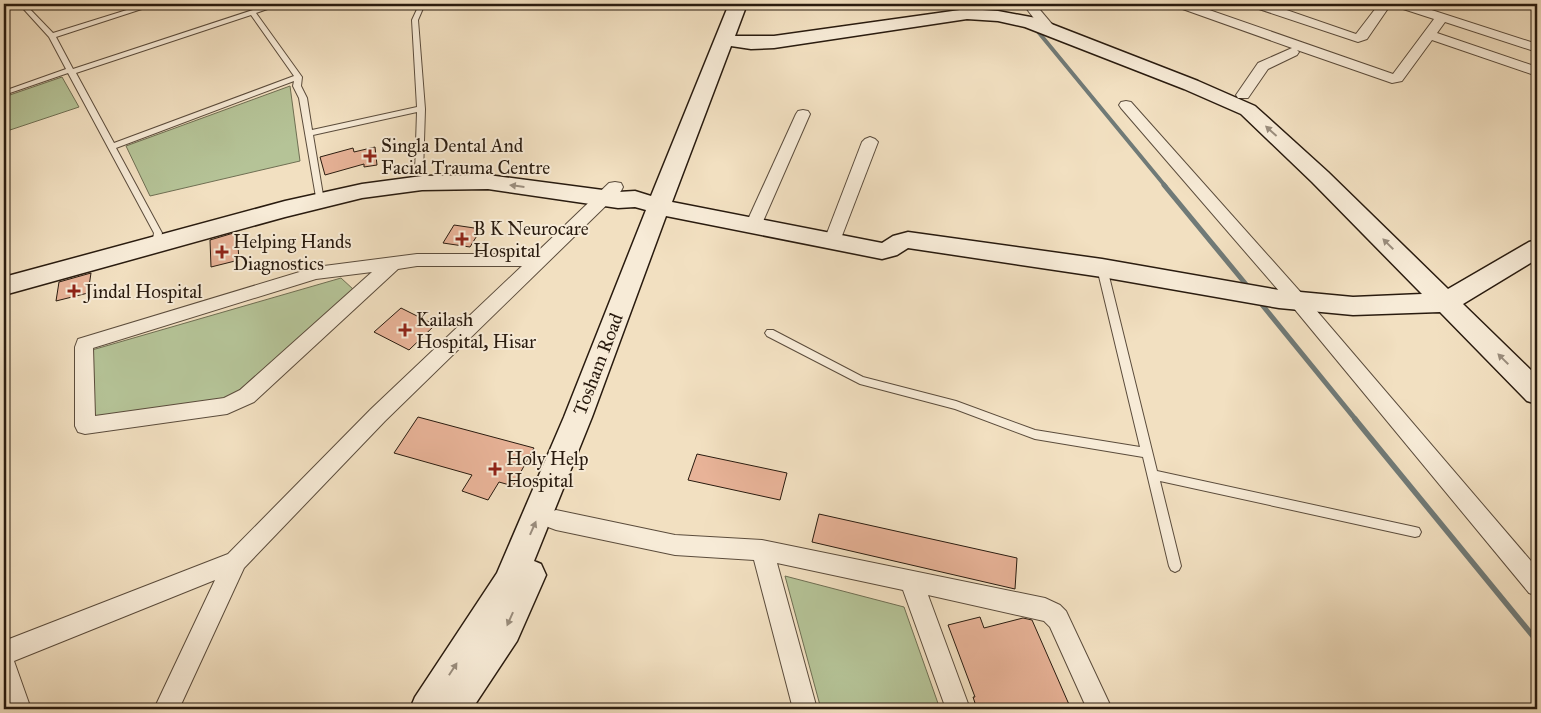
<svg xmlns="http://www.w3.org/2000/svg" width="1541" height="713" font-family="'IM FELL Great Primer',serif">
<rect width="100%" height="100%" fill="#f2e0c1"/>
<filter id="stains"><feTurbulence type="fractalNoise" baseFrequency=".004" numOctaves="4"/><feColorMatrix values="0 0 0 0 .2 0 0 0 0 .09 0 0 0 0 .02 0 0 0 .5 -.17"/></filter>
<radialGradient id="worn" r=".72"><stop offset=".6" stop-color="#630" stop-opacity="0"/><stop offset="1" stop-color="#630" stop-opacity=".3"/></radialGradient>
<g fill="#b5c397" stroke="#6f6f53">
<polygon points="62,77 79,107 4,132 4,97"/>
<polygon points="290,86 300,161 150,196 126,146"/>
<polygon points="341,278 354,290 229,399 91,421 92,350"/>
<polygon points="785,576 904,607 940,709 821,709"/>
</g>
<g fill="none" stroke-linecap="round" stroke-linejoin="round">
<polyline stroke="#707a77" stroke-width="4" points="1035,28 1166,187"/>
<g stroke="#707a77" stroke-width="5">
<polyline points="1164,185 1249,288"/>
<polyline points="1259,301 1356,420"/>
</g>
<polyline stroke="#707a77" stroke-width="5.5" points="1355,419 1537,641"/>
</g>
<g fill="#e8b398" stroke="#291b0f">
<polygon points="375,147 377,165 364,167 364,164 325,175 320,157 353,148 354,152"/>
<polygon points="454,225 481,229 470,247 443,243"/>
<polygon points="237,232 239,260 211,267 210,240"/>
<polygon points="91,273 88,293 56,301 59,282"/>
<polygon points="401,308 435,325 409,350 374,332"/>
<polygon points="418,417 534,448 513,486 499,482 488,500 462,491 472,475 394,453"/>
<polygon points="697,454 787,473 780,500 688,480"/>
<polygon points="819,514 1017,558 1015,589 812,542"/>
<polygon points="980,617 984,628 1023,618 1032,620 1071,709 977,709 973,697 975,697 948,625"/>
</g>
<g fill="none" stroke-linecap="round" stroke-linejoin="round">
<defs>
<g id="lane">
<path d="M19,4H25L53,33L146,4H155L154,5L56,37L73,69L271,4H280L279,5L256,13L302,77L301,86L307,98L312,130L417,107L412,20L419,5H423L424,6L418,20L425,109L423,173L419,176L415,173L417,112L313,135L324,201L323,203H317L299,98L293,86L294,81L116,148L162,233L159,246H153L152,244L154,233L68,73L4,95V91L66,69L49,37ZM251,15L294,76L114,143L76,73Z"/>
<polygon points="1102,265 1107,268 1157,471 1415,527 1419,528 1421,532 1419,536 1415,537 1160,481 1181,566 1179,570 1175,572 1171,570 1169,566 1143,457 1035,439 955,409 860,384 767,336 765,333 767,330 773,330 863,377 956,401 1035,430 1140,447 1097,268"/>
</g>
<g id="street">
<polygon points="1023,4 1035,4 1057,30 1055,33 1045,33"/>
<polygon points="1175,4 1192,4 1393,74 1434,19 1397,7 1395,4 1413,4 1537,44 1537,52 1445,22 1437,33 1537,67 1537,76 1432,40 1402,81 1392,83 1297,50 1299,52 1297,55 1268,69 1248,98 1238,98 1236,95 1258,63 1292,48 1177,7"/>
<polygon points="1251,4 1269,4 1356,34 1379,4 1391,4 1367,39 1358,42 1253,7"/>
<polygon points="1126,101 1131,102 1304,296 1537,568 1537,596 1529,593 1292,306 1121,108 1119,105 1121,102"/>
<polygon points="803,110 808,111 810,114 761,226 759,230 753,232 747,230 745,226 796,114 798,111"/>
<polygon points="870,137 875,139 878,142 840,241 838,245 832,247 826,245 824,241 862,142 865,139"/>
<path d="M615,182L621,183L623,187L621,191L385,421L244,568L179,709H154L215,580L14,661L31,709H7L4,701V641L228,554L371,409L522,266H417L398,269L254,402L227,414L85,434L78,432L75,426V347L78,339L316,267L417,254H535L609,183ZM372,272L240,390L224,398L95,416L93,348L316,279Z"/>
<polygon points="556,510 675,535 762,540 1045,598 1060,605 1066,611 1112,709 1087,709 1050,627 1044,621 928,595 970,709 946,709 903,590 777,563 817,709 793,709 754,560 675,555 556,530 548,527 545,520 548,513"/>
</g>
<path id="secondary" d="M729,4H747L735,36H774L967,9L998,11L1036,18L1198,81L1255,106L1328,172L1448,289L1529,242L1537,240V259L1463,304L1537,376V404L1527,401L1440,312L1353,315L1279,308L1102,277L908,248L897,255L882,259L666,216L592,417L534,561L541,564L546,575L517,641L472,709H410L415,697L497,573L564,417L646,210L635,207L618,208L488,189L422,190L362,198L285,217L4,295V277L285,201L362,184L422,176L488,175L618,192L635,191L651,196ZM967,19L998,21L1025,27L1184,89L1241,114L1312,182L1422,294L1353,297L1279,290L1102,259L908,232L893,236L882,243L672,202L731,46L751,49L774,48Z"/>
</defs>
<use href="#lane" stroke="#5b4c3c" stroke-width="2"/>
<use href="#street" stroke="#5b4c3c" stroke-width="2"/>
<use href="#secondary" stroke="#291b0f" stroke-width="3"/>
<use href="#lane" fill="#f7ebd7" fill-rule="evenodd"/>
<use href="#street" fill="#f7ebd7" fill-rule="evenodd"/>
<use href="#secondary" fill="#f7ebd7" fill-rule="evenodd"/>
</g>
<defs><path id="oneway-solid" d="M-6-.8H1V-3.2L6.5 0L1 3.2V.8H-6Z" transform="scale(1.25)"/></defs>
<g fill="#9a8d7d">
<use href="#oneway-solid" transform="translate(1271 131) rotate(-138)"/>
<use href="#oneway-solid" transform="translate(517 186) rotate(-173)"/>
<use href="#oneway-solid" transform="translate(1388 244) rotate(-135)"/>
<use href="#oneway-solid" transform="translate(1503 359) rotate(-135)"/>
<use href="#oneway-solid" transform="translate(533 528) rotate(-66)"/>
<use href="#oneway-solid" transform="translate(510 619) rotate(114)"/>
<use href="#oneway-solid" transform="translate(453 669) rotate(-57)"/>
</g>
<g fill="#8f2418" stroke="#f7ebd7" stroke-width="2">
<path d="M367.5 148.5h5v5h5v5h-5v5h-5v-5h-5v-5h5z"/>
<path d="M459.5 231.5h5v5h5v5h-5v5h-5v-5h-5v-5h5z"/>
<path d="M219.5 244.5h5v5h5v5h-5v5h-5v-5h-5v-5h5z"/>
<path d="M71.5 283.5h5v5h5v5h-5v5h-5v-5h-5v-5h5z"/>
<path d="M402.5 322.5h5v5h5v5h-5v5h-5v-5h-5v-5h5z"/>
<path d="M492.5 461.5h5v5h5v5h-5v5h-5v-5h-5v-5h5z"/>
</g>
<g text-anchor="middle" dominant-baseline="central" stroke-width="4" stroke-linejoin="round" paint-order="stroke">
<g font-size="19" fill="#291b0f" stroke="#f7ebd7" text-anchor="start">
<text x="381" y="145">Singla Dental And<tspan x="381" dy="22">Facial Trauma Centre</tspan></text>
<text x="473" y="228">B K Neurocare<tspan x="473" dy="22">Hospital</tspan></text>
<text x="233" y="241">Helping Hands<tspan x="233" dy="22">Diagnostics</tspan></text>
<text x="85" y="291">Jindal Hospital</text>
<text x="416" y="319">Kailash<tspan x="416" dy="22">Hospital, Hisar</tspan></text>
<text x="506" y="458">Holy Help<tspan x="506" dy="22">Hospital</tspan></text>
</g>
<g font-size="19" fill="#291b0f" stroke="#f7ebd7">
<text transform="translate(598 364) rotate(-69)">Tosham Road</text>
</g>
</g>
<rect width="1541" height="713" fill="none" stroke="#f2e0c1" stroke-width="20"/>
<rect x="5" y="5" width="1531" height="703" fill="none" stroke="#291b0f" stroke-width="2.5"/>
<rect x="10" y="10" width="1521" height="693" fill="none" stroke="#291b0f"/>
<rect width="100%" height="100%" filter="url(#stains)"/>
<rect width="100%" height="100%" fill="url(#worn)"/>
</svg>
